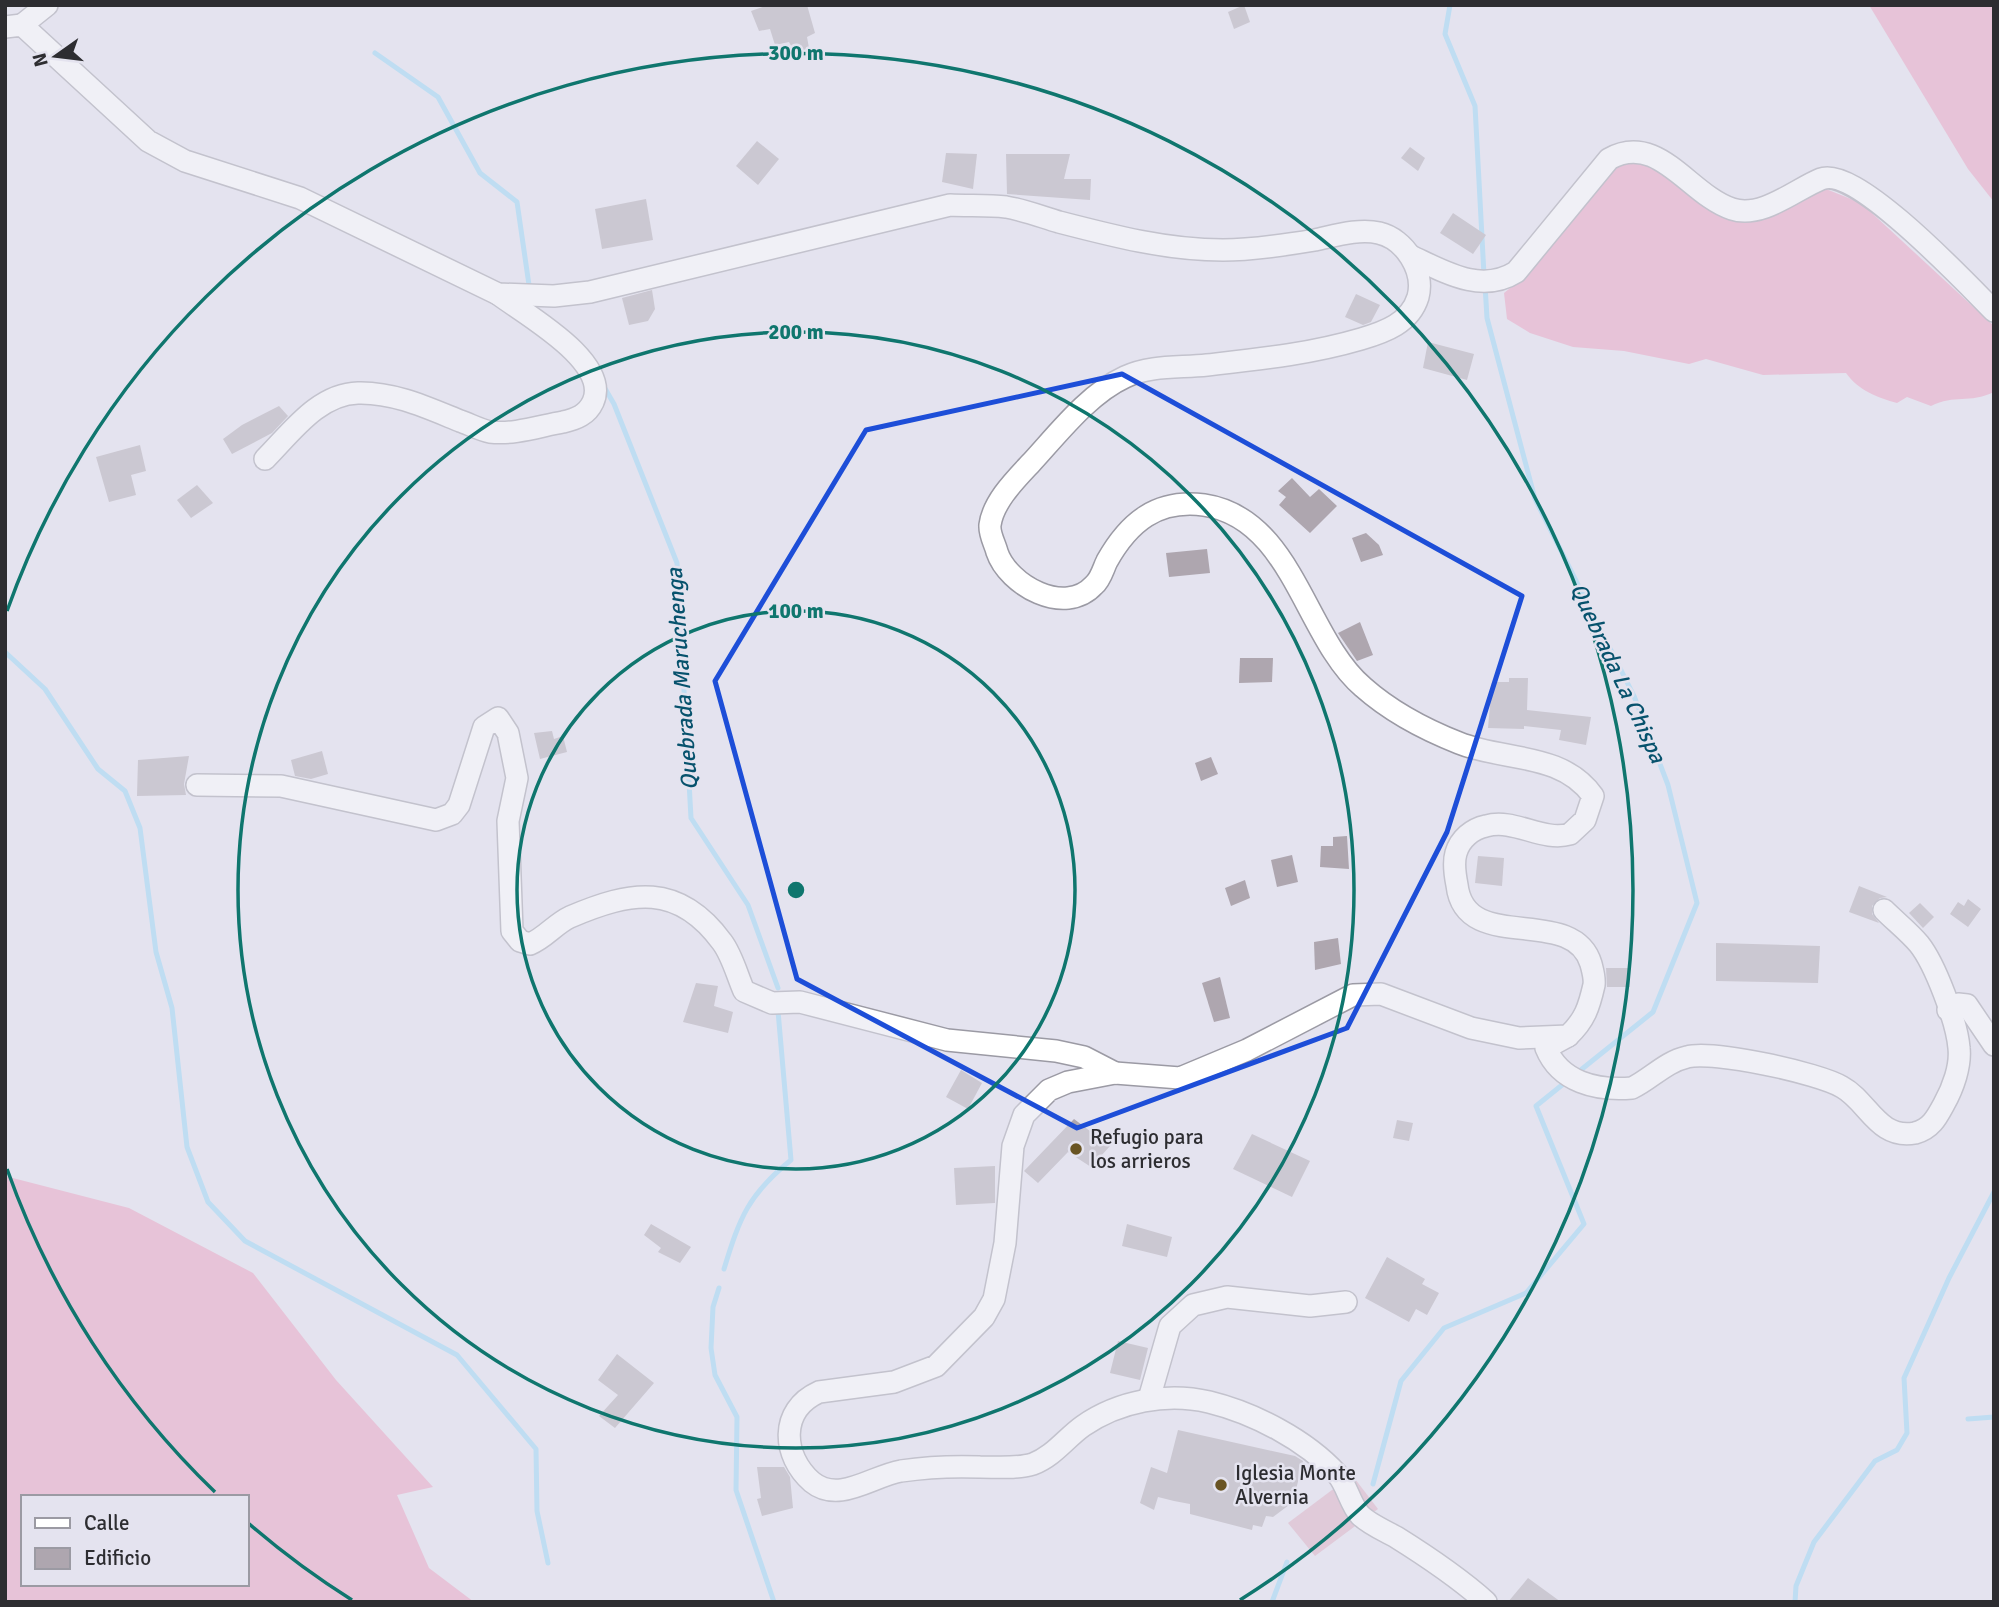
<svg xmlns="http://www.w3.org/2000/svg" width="1999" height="1607" font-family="Signika,sans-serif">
<rect width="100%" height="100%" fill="#e4e3ef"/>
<polygon fill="#dcaabe" points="1352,1475 1378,1509 1315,1556 1288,1523"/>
<g fill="#ea9cbd" fill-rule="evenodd">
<polygon points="1869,5 1994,5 1994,202 1968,169"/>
<path d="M1647,159L1698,203L1732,218L1821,187L1861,203L1994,326V392C1969,404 1955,394 1931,406L1907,397L1897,403C1878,398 1858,390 1846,373L1763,375L1706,359L1689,364L1624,351L1573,347L1530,333L1507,319L1504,293L1520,280L1605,171L1628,161Z"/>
<path d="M5,1176L129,1208L253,1273L336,1380L433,1487L397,1495L429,1568L474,1602H5ZM23,1497H247V1584H23Z"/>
</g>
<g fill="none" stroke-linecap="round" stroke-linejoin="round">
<g stroke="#92d5f6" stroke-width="5">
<polyline points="1450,5 1445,34 1475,106 1484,275"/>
<polyline points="375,53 438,97 480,173 517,202 529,285"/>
<polyline points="1485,285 1487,318 1535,499 1634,696 1668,785 1697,903 1653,1012 1577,1073"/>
<polyline points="603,385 614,404 677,563 691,818 748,905 778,988"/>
<polyline points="5,652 45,689 98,769 125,791 140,828 156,952 172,1008 187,1147 208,1202 245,1241 457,1355 536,1449 537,1511 548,1563"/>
<path d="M724,1269C740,1217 748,1195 791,1160L778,1011"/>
<polyline points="719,1288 713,1307 711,1348 715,1375 737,1417 736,1490 774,1602"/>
<polyline points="1968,1419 1994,1417"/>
<polyline points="1373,1484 1401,1381 1444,1328 1526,1293 1584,1224 1536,1106 1567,1081"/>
<polyline points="1272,1602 1287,1562"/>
<polyline points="1795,1602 1796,1586 1814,1542 1875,1461 1897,1450 1907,1433 1904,1378 1949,1278 1994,1192"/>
</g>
</g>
<g fill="#aea6af">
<polygon points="768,5 807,5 815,33 807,37 809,48 795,53 789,42 775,45 770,29 759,31 751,11"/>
<polygon points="1244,5 1250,22 1234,29 1228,12"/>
<polygon points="757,141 779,159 758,185 736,166"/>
<polygon points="1410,147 1425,158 1418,171 1401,158"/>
<polygon points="946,153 977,154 973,189 942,182"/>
<polygon points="1006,154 1070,154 1064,179 1091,179 1090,200 1007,194"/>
<polygon points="646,199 653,240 602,249 595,209"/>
<polygon points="1453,213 1486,235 1473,254 1440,233"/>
<polygon points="652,290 655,309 648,321 629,325 622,298"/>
<polygon points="1356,294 1380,305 1371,322 1363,325 1345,317"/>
<polygon points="1428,342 1474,354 1467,380 1423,368"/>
<polygon points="279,406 288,416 272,433 232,454 223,439 242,425"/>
<polygon points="140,445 146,471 131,475 136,495 109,502 96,457"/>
<polygon points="1292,478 1310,497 1319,489 1337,506 1310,533 1279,505 1286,497 1278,491"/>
<polygon points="197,485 213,503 191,518 177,500"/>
<polygon points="1366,533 1379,545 1383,555 1361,562 1352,538"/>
<polygon points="1207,549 1210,573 1169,577 1166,553"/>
<polygon points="1360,622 1373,655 1357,661 1338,633"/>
<polygon points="1240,658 1273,658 1272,682 1239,683"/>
<polygon points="1509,678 1528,678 1527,710 1591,717 1586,745 1559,740 1561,730 1524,726 1524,729 1488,728 1492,682 1509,682"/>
<polygon points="552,731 554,739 563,736 567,752 540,759 534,733"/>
<polygon points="322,751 328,774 311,779 295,776 291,760"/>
<polygon points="189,756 184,784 186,795 137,796 138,760"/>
<polygon points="1211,757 1218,774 1201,781 1195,763"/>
<polygon points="1347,836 1349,869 1320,867 1321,846 1333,846 1333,837"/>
<polygon points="1292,855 1298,882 1277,887 1271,860"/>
<polygon points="1478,856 1504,858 1502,886 1475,883"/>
<polygon points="1245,880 1250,898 1231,906 1225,888"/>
<polygon points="1859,886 1887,897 1880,898 1872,906 1872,914 1879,923 1849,912"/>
<polygon points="1968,899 1981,909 1968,927 1950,914 1958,902 1964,906"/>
<polygon points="1920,903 1934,917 1923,928 1909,913"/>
<polygon points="1338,938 1341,964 1315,970 1314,942"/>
<polygon points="1716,943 1820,946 1818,983 1716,981"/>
<polygon points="1606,968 1630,968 1630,987 1607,987"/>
<polygon points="1220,977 1230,1018 1214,1022 1202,983"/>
<polygon points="696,983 718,986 714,1006 733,1012 728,1033 683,1022"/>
<polygon points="961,1070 982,1083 968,1109 946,1097"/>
<polygon points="1074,1119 1110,1146 1091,1167 1068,1152 1038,1183 1024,1171"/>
<polygon points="1397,1120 1413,1123 1409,1141 1393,1138"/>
<polygon points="1252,1134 1310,1161 1292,1197 1233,1169"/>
<polygon points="995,1166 995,1203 956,1205 954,1168"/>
<polygon points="651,1224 691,1247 680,1263 658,1252 661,1248 644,1235"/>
<polygon points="1127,1224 1172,1237 1167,1257 1122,1246"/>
<polygon points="1387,1257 1425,1279 1422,1284 1439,1293 1427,1315 1416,1309 1409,1322 1365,1298"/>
<polygon points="1118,1341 1148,1348 1140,1380 1110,1373"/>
<polygon points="617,1354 654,1383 615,1428 599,1416 618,1395 598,1380"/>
<polygon points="1178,1430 1295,1456 1303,1461 1293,1502 1273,1517 1266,1516 1262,1527 1253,1525 1252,1530 1190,1514 1190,1504 1174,1501 1158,1497 1154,1510 1140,1503 1151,1467 1167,1473"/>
<polygon points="757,1467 784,1467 790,1477 793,1508 762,1516 757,1499 761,1498"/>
<polygon points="1528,1578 1561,1602 1508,1602"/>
</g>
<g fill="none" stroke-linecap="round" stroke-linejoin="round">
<defs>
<g id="minor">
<polyline points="22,25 47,5"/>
<path d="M5,27L22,25L148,141L185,161L300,198L498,294L554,296L590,292L950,205C968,206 988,205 1006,207C1024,210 1042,217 1059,222C1113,236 1167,250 1223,250C1253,250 1285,245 1315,240C1334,236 1359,228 1379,233C1405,239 1425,271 1418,297C1410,323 1385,332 1361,339C1310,354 1260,359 1207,365C1179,368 1151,365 1125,377C1088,394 1057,435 1030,464C1015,480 993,502 990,525C989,534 995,544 997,552C1008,585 1065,617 1094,585C1101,579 1103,569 1107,561C1129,522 1157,499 1204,505C1293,518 1305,638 1363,687C1390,711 1426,730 1459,743C1503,761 1562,752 1593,796L1585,820L1570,834C1542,842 1515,818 1486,826C1472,829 1460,839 1456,853C1453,863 1455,875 1457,885C1465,956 1573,903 1591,964C1593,972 1595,978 1594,985C1589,1007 1585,1020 1568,1036L1519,1038L1471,1028L1381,994L1353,995L1247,1050L1180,1078L1115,1073L1068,1082L1049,1090L1024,1115L1013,1146L1005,1243L994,1299L984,1317L936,1366L894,1382L819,1392C779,1410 782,1456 812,1482C839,1504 872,1476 901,1471C928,1467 954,1466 980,1467C997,1467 1017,1469 1033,1464C1054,1456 1066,1438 1083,1426C1119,1401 1167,1392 1209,1402C1254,1413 1306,1440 1337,1474C1347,1485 1350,1504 1360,1515C1369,1524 1385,1531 1396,1537C1428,1557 1458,1577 1486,1602"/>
<path d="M1411,256C1445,272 1481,294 1516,272L1609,159C1658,131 1689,195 1732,209C1762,219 1796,189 1821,179C1856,165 1968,285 1994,311"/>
<path d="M265,459C291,433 318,394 358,393C394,392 428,408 460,421C469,424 480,430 490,432C514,435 540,426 563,422C576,419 587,415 593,402C611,362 526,315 498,294"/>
<path d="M197,785L281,786L436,820L452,814L459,805L484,727L498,718L508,733L517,778L508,821L512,931L520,941L530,944C545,938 555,924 570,917C631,891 678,882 722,942C732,955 737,975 744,991L772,1003L800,1002L947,1040L1056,1051L1084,1057L1115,1073"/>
<polyline points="1948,1010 1958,1004 1967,1005 1994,1045"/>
<path d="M1568,1036L1546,1048C1560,1082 1596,1091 1632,1088C1651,1079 1665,1062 1687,1057C1712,1050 1819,1073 1842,1087C1868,1101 1878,1140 1915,1133C1931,1129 1937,1117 1944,1104C1953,1088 1961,1066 1959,1048C1957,1022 1935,964 1919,944C1909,932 1895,921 1884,910"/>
<polyline points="1149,1399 1170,1326 1193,1305 1227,1297 1310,1306 1346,1302"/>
</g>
</defs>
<use href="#minor" stroke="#9b9aa4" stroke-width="24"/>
<use href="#minor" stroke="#fff" stroke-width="21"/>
</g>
<path d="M0 0H1999V1607H0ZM1122,374L1522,596L1447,832L1347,1028L1077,1128L797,979L715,681L866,430Z" fill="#e4e3ef" fill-opacity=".55" fill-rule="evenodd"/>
<path fill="none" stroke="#1d4ed8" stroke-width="5" stroke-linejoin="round" d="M1122,374L1522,596L1447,832L1347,1028L1077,1128L797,979L715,681L866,430Z"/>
<g fill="none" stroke="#0f766e" stroke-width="3.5">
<circle cx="796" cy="890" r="279"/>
<circle cx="796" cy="890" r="558"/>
<path d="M352 1600A837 837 0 0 1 247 1522M215 1492A837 837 0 0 1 7 1169M7 611A837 837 0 1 1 1240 1600"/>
</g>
<g fill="#695423" stroke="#e4e3ef" stroke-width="2.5">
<circle cx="1076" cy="1149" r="7"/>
<circle cx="1221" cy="1485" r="7"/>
</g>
<g text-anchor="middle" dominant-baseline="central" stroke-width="5" stroke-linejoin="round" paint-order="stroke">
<g font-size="21" fill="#2d2d31" stroke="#e4e3ef" text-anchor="start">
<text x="1090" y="1137">Refugio para<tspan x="1090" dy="24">los arrieros</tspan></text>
<text x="1235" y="1473">Iglesia Monte<tspan x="1235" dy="24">Alvernia</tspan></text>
</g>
<g font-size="23" font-style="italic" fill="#07526d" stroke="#e4e3ef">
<text transform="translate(1618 673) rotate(65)">Quebrada La Chispa</text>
<text transform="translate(682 679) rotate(-94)">Quebrada Maruchenga</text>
</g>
</g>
<circle cx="796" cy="890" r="10" fill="#0f766e" stroke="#e4e3ef" stroke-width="3.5"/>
<g font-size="21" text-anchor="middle" font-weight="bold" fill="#0f766e" stroke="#e4e3ef" stroke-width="5" stroke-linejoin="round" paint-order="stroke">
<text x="796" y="60">300 m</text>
<text x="796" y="339">200 m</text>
<text x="796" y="618">100 m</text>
</g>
<rect width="1999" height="1607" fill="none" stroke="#2d2d31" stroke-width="14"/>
<rect x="21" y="1495" width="228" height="91" fill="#e4e3ef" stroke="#9b9aa3" stroke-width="2"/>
<rect x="35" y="1518" width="35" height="10" fill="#ffffff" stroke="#9b9aa3" stroke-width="2"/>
<text x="84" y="1530" font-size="21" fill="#2d2d31">Calle</text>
<rect x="35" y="1548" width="35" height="21" fill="#aea6af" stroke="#9b9aa3" stroke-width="2"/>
<text x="84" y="1565" font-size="21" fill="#2d2d31">Edificio</text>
<g transform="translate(56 56) rotate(256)" stroke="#e4e3ef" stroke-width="5" paint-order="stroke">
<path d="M0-5L12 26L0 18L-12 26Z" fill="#2d2d31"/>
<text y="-10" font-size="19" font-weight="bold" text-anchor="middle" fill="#2d2d31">N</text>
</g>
</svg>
